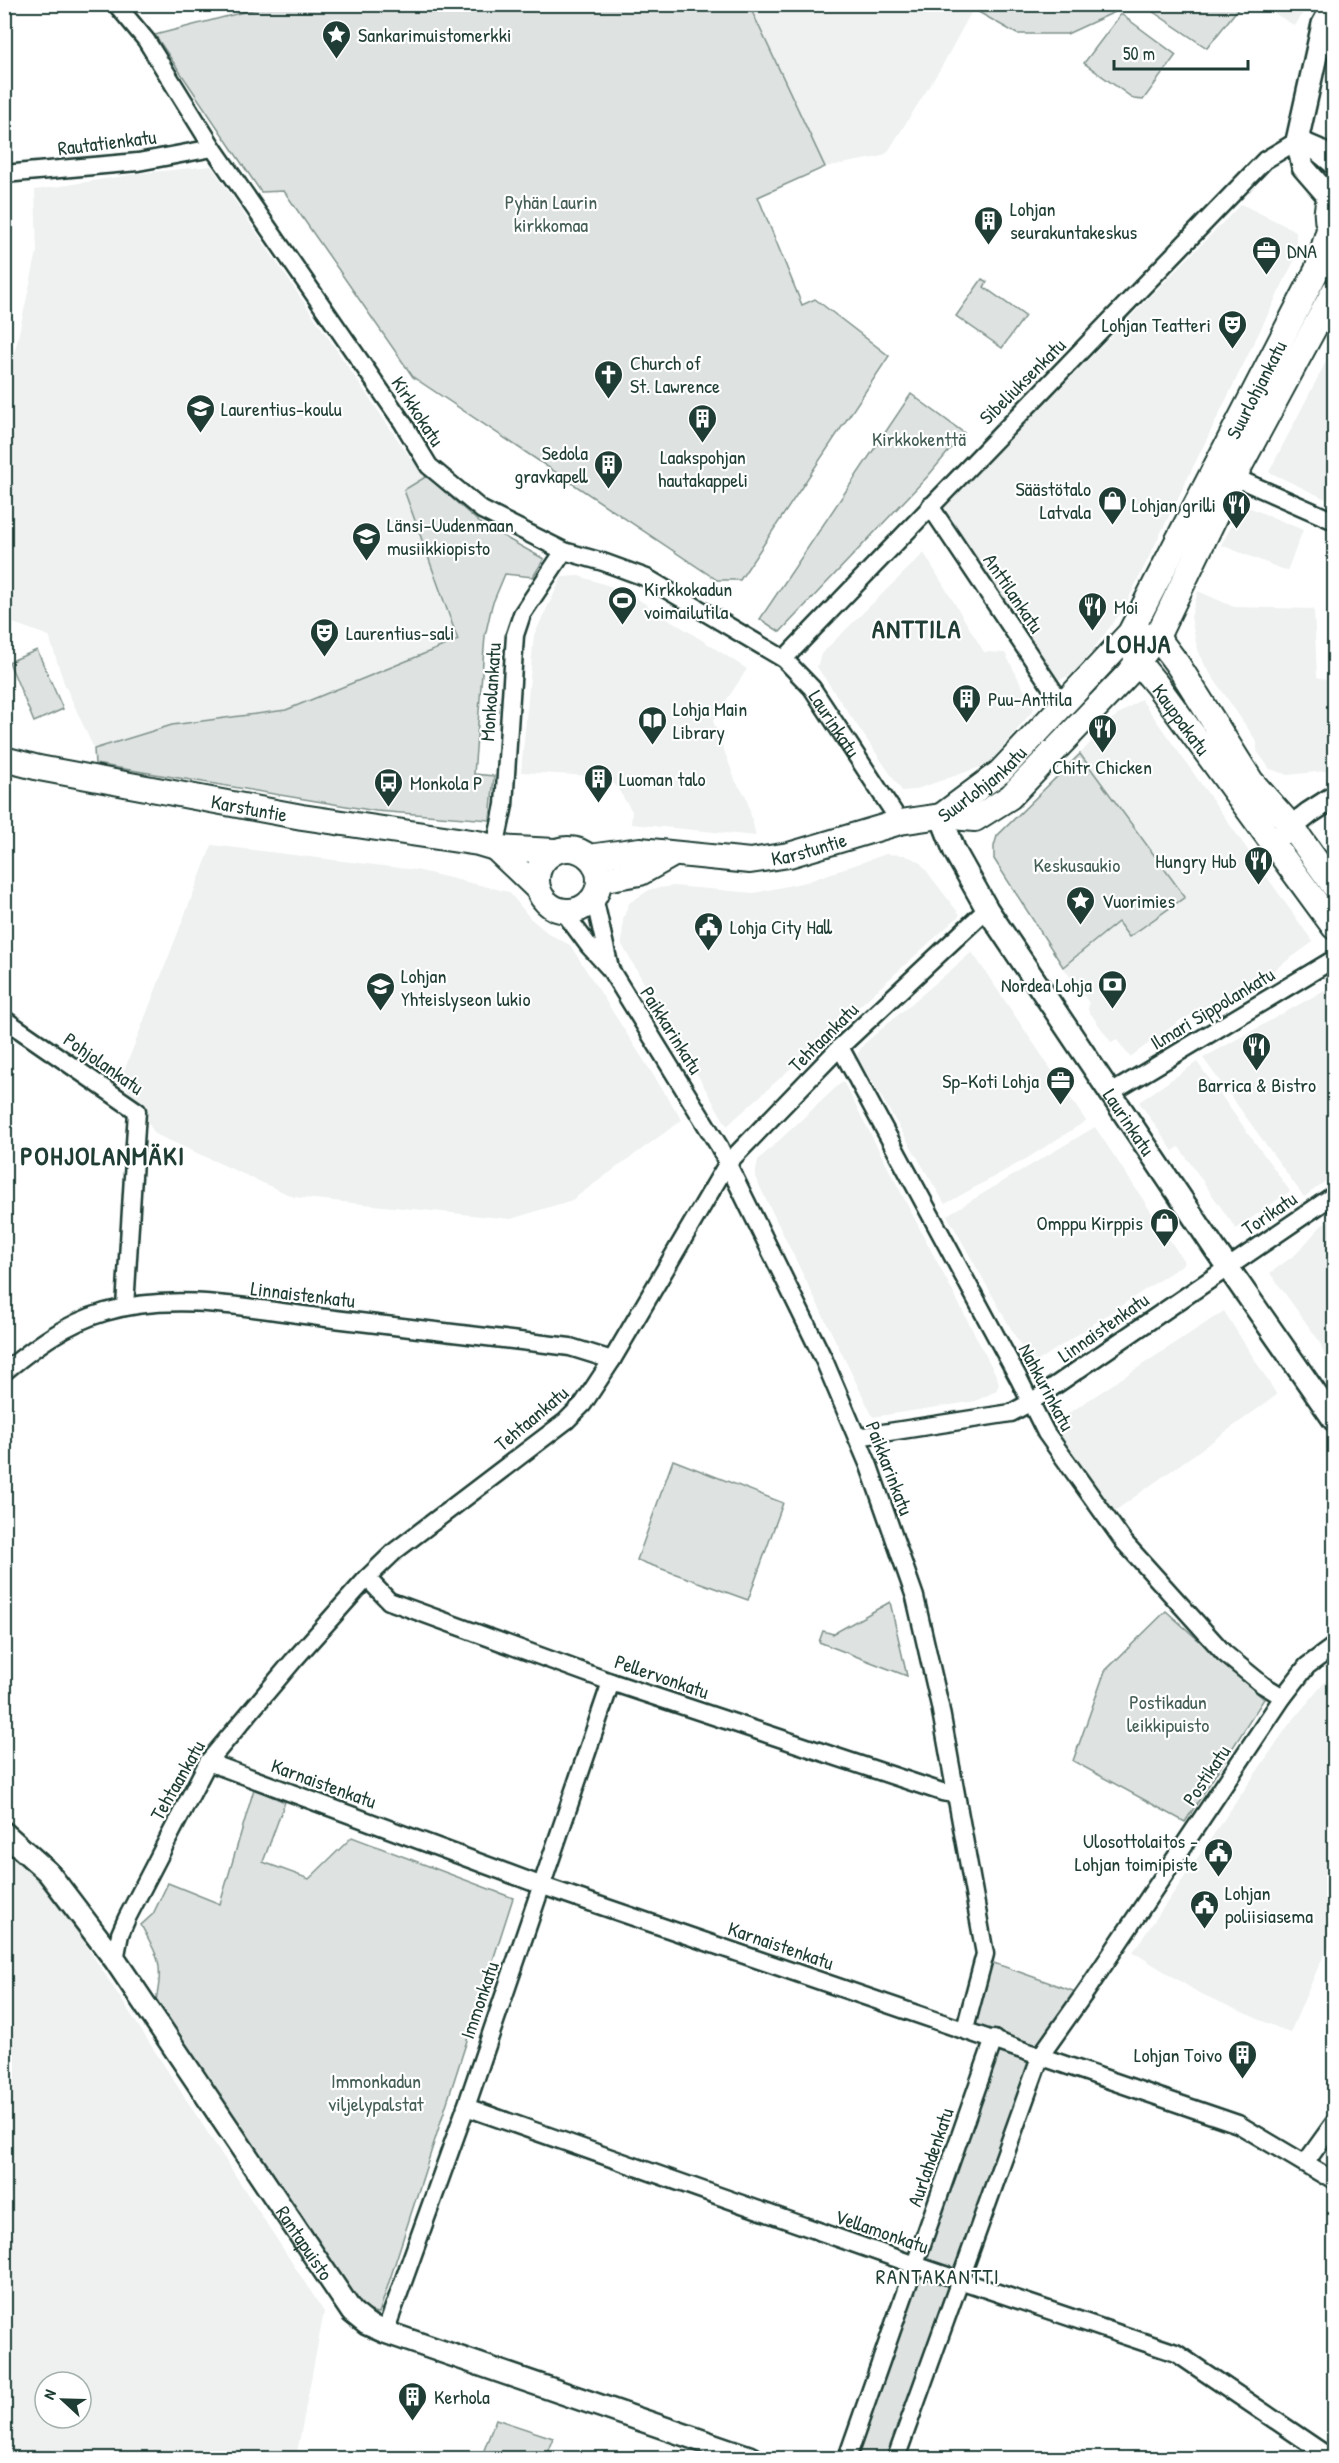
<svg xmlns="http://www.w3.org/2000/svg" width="1339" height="2463" font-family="'Patrick Hand',sans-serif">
<rect width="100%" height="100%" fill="#fff"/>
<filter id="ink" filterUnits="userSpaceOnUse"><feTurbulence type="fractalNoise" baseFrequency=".0167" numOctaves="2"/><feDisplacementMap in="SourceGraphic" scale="12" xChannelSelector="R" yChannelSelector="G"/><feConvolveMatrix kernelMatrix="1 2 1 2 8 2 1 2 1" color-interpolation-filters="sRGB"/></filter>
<g filter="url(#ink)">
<g fill="#eef1f0" fill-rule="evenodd">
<polygon points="966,4 973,9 942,66 887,153 879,157 825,167 749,5"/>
<polygon points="1261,5 1308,5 1295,26"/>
<polygon points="211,166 411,459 427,476 404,490 458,640 286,710 172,725 94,749 64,683 49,636 5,620 4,407 7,407 8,382 37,252 35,190 143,173"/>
<polygon points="1241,204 1296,231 1296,257 1123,610 1075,673 1058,680 944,507"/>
<polygon points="1334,346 1334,503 1269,472"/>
<polygon points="1246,506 1303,530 1287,571 1221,545 1234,522 1239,523"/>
<polygon points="924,553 984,652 1005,653 1034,709 989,764 914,790 902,791 817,667 821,654"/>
<polygon points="579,576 625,591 747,669 713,721 736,782 746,796 756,836 631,824 632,811 610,777 521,772 534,635 562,577"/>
<polygon points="1198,591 1234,607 1314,609 1317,677 1334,682 1334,770 1288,775 1270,769 1257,751 1257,742 1207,669 1198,653 1191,617"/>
<polygon points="1141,699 1313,942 1245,991 1182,1019 1130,1057 1117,1040 1111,1042 1088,1010 1089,1003 1063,967 1118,922 1130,937 1185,897 1080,754 1113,718"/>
<polygon points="212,845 416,870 509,892 530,918 549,934 570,945 682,1120 572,1200 511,1219 294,1197 155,1134 121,1079"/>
<polygon points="886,854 904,855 919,861 960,915 727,1126 622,945 623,919 629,903 651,889 674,886 754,893 806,882"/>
<polygon points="972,952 1086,1121 1026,1159 945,1204 858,1058 858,1053 864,1044"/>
<polygon points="1334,985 1334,1175 1304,1197 1203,1058"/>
<polygon points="1197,1062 1290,1191 1236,1229 1179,1147 1173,1151 1139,1102"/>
<polygon points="843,1081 997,1377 999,1384 996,1391 976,1401 873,1417 755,1177 758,1160"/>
<polygon points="1095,1127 1185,1263 1038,1361 1032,1360 1027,1357 947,1215"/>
<polygon points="1334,1216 1334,1370 1325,1357 1320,1342 1270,1273 1296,1254 1321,1226"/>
<polygon points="1224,1311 1277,1395 1112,1513 1055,1427 1066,1415"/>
<polygon points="1334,1671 1334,1938 1320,1963 1290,2033 1199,1993 1133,1952 1288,1726"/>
<path d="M4,1848L51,1891L324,2312L296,2458H5ZM45,2382H81V2418H45Z"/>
</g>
<g fill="#dee3e2" stroke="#7e908b" stroke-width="1.5">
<polygon points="275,4 749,5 825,167 758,197 802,305 815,299 889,356 740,580 717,580 413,377 284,191 261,192 155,35"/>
<polygon points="966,5 1130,5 1067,34 1017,34"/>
<polygon points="1143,5 1241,5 1207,48"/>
<polygon points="1121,14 1176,55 1143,100 1134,99 1084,63"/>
<polygon points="982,279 987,282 984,287 1025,316 1002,348 956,316"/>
<polygon points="911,394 964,433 928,476 780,632 760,619"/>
<polygon points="427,476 481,524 544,559 533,577 505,574 492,605 485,636 474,774 494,776 490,820 376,811 95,764 94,749 172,725 286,710 458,640 404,490"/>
<polygon points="37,650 63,709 34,722 9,662"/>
<polygon points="1080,754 1185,897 1129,937 1118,922 1063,967 994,859 994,846 997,836"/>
<polygon points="673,1460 783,1503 748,1600 637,1560"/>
<polygon points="890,1602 907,1676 819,1642 823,1631 833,1634"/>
<polygon points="1166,1611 1264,1699 1185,1822 1073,1761 1105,1671"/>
<path d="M254,1789L285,1802L263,1862L309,1879L352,1837L513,1898L379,2313C362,2312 354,2298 343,2285L156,2000C164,1964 158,1956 141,1925L153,1914L168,1883L220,1904Z"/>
<polygon points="988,1961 1079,1993 1038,2049 972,2027"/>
<polygon points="996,2047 1031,2060 892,2458 852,2458"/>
<polygon points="496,2419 553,2438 545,2458 481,2458"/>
</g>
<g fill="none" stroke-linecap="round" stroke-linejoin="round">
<defs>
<g id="minor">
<path id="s1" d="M116,4L146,40L213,148L403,423L429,466L482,510L564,551L603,562L647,578L784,659L812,688L900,822"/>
<polyline points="4,174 138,162 213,148"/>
<polyline points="1234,477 1334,521"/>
<polyline points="930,506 1063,705"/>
<polyline points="784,659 1265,160 1297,141"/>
<polyline points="495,848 504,805 515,635 522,614 564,551"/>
<polyline points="594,897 610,968"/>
<polyline points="563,911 589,946 610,969 719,1146 824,1360 869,1466 915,1597 940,1706 985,1954 965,2029"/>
<polyline points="4,1019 137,1111 125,1307"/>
<polyline points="840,1047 1019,1379 1046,1433 1124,1542 1224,1653 1263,1685 1283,1697"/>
<polyline points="1111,1093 1334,959"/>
<path d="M4,1372C35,1347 66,1323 105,1312C175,1291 255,1309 326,1318C408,1328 489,1337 570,1347L612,1360"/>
<polyline points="857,1437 1011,1413 1031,1402 1334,1195"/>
<polyline points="367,1578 389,1601 611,1682 942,1792 955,1794"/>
<polyline points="208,1762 540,1885 1238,2124 1334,2181"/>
<polyline points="115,1960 120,1934 127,1918 208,1762 293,1661 367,1578 395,1551 566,1421 583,1404 612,1360 727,1164 840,1047 987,909"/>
<polyline points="466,2107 915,2265 1176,2353 1331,2458"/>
<polyline points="1306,2162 1334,2123"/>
<polyline points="385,2332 466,2107 611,1682"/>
<polyline points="847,2458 994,2039"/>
<polyline points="896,2458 1041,2055 1087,1990 1283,1697 1307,1666 1334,1646"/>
</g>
<g id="tertiary">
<polyline points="1297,141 1318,150 1334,163"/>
<polyline points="1329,197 1303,167 1297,141 1323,24 1334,4"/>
<path id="s2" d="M941,816L955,852L987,909L1215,1249L1334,1420"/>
<polyline points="1279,837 1309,813 1334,797"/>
<path id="s3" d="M4,1833L48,1872L115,1960L352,2312L367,2324L385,2332L752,2458"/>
</g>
<g id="secondary">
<path d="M1334,188C1327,201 1322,221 1334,233"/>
<polyline points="1142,635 1157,637 1178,665 1251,781 1292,827 1334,886"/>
<path id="s4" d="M1133,647L1137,661L1157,685L1334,927"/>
<path id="s5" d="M4,759L39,768L302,817L478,843L495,848L555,851"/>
<path id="s6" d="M941,816L1000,772L1130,633L1317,270L1329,229"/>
<polyline points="495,848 538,889"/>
<circle cx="568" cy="880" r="31"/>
<path id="s7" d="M589,857L640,850L750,861L789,855L900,822L941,816L975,819L1010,797L1128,674L1157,637L1234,477L1334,291"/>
<polyline points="599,880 640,873 672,855"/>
</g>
</defs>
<use href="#minor" stroke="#1f3d34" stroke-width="21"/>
<use href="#tertiary" stroke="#1f3d34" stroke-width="26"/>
<use href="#secondary" stroke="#1f3d34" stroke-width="28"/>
<use href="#minor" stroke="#fff" stroke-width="16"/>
<use href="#tertiary" stroke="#fff" stroke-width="21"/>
<use href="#secondary" stroke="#fff" stroke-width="24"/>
</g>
</g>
<defs>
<symbol id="sight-pin" viewBox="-11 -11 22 30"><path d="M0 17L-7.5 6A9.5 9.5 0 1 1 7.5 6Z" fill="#1f3d34" stroke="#fff"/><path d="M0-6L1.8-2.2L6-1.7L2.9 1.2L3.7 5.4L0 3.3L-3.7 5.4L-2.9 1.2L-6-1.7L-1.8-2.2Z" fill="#fff"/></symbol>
<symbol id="building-pin" viewBox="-11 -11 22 30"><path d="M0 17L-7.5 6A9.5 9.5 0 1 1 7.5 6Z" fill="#1f3d34" stroke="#fff"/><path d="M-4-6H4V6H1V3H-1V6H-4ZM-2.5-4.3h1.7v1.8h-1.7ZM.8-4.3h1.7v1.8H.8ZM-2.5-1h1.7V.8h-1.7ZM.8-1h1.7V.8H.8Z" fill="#fff"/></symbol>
<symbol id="office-pin" viewBox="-11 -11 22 30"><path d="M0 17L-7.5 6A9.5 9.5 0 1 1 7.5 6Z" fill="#1f3d34" stroke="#fff"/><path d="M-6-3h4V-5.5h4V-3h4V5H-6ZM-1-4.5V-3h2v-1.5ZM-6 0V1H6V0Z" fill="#fff"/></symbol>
<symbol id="theatre-pin" viewBox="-11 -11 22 30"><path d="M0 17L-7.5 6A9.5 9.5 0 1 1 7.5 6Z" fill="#1f3d34" stroke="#fff"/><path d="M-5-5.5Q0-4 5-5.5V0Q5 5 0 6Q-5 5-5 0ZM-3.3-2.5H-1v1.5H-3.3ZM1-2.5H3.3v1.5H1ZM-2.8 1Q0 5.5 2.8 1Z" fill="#fff"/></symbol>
<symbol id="church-pin" viewBox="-11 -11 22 30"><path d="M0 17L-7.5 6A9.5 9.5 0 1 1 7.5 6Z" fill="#1f3d34" stroke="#fff"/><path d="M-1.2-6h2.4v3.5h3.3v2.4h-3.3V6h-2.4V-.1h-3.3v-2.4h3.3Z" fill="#fff"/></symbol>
<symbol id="school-pin" viewBox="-11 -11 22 30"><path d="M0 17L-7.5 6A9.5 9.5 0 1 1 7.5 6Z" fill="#1f3d34" stroke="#fff"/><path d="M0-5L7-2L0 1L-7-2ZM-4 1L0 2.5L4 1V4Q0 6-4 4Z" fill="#fff"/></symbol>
<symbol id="shop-pin" viewBox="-11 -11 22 30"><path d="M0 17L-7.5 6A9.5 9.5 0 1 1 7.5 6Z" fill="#1f3d34" stroke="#fff"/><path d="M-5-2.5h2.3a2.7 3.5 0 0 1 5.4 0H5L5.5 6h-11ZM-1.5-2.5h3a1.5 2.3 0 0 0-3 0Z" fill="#fff"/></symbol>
<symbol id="restaurant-pin" viewBox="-11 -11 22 30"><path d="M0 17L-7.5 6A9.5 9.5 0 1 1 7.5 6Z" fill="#1f3d34" stroke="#fff"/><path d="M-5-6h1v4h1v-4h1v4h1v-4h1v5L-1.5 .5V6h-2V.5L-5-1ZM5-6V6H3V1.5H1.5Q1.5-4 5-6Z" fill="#fff"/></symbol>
<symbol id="stadium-pin" viewBox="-11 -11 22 30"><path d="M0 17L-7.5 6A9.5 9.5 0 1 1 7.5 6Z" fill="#1f3d34" stroke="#fff"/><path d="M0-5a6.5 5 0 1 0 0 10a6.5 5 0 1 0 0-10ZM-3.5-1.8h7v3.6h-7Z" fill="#fff"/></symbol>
<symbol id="library-pin" viewBox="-11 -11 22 30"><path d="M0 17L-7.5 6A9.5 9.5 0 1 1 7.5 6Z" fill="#1f3d34" stroke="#fff"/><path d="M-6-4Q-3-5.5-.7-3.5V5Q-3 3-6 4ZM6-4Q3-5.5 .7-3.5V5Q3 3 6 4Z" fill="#fff"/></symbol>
<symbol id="bus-pin" viewBox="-11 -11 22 30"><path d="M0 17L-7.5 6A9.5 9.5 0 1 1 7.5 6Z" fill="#1f3d34" stroke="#fff"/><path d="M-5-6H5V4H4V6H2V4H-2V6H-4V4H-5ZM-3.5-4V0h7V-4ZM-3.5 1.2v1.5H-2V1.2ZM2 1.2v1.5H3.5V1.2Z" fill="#fff"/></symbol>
<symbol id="civic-pin" viewBox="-11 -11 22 30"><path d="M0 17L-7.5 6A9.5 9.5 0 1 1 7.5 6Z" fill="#1f3d34" stroke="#fff"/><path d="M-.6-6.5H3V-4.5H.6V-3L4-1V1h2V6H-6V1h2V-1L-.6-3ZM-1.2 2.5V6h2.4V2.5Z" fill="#fff"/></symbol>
<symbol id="bank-pin" viewBox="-11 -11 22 30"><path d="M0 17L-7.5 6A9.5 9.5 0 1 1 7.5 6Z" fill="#1f3d34" stroke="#fff"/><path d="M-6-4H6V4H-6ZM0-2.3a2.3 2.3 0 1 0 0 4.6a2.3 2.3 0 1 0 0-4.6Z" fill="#fff"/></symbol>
</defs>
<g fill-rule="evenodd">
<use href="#sight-pin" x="320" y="18" width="33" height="45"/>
<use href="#building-pin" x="972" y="204" width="33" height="45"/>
<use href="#office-pin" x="1250" y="234" width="33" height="45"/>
<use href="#theatre-pin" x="1216" y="308" width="33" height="45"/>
<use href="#church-pin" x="592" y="358" width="33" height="45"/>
<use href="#school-pin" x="184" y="392" width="33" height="45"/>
<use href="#building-pin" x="686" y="402" width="33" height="45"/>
<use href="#building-pin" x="592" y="448" width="33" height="45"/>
<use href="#shop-pin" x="1096" y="484" width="33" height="45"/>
<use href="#restaurant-pin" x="1220" y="488" width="33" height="45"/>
<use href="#school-pin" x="350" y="520" width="33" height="45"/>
<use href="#stadium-pin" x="606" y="584" width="33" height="45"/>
<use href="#restaurant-pin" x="1076" y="590" width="33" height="45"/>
<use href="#theatre-pin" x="308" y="616" width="33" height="45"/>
<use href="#building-pin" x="950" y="682" width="33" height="45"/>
<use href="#library-pin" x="636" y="704" width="33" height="45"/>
<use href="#restaurant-pin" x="1086" y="712" width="33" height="45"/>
<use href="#building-pin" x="582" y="762" width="33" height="45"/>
<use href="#bus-pin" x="372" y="766" width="33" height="45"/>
<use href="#restaurant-pin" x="1242" y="844" width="33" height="45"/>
<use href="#sight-pin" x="1064" y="884" width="33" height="45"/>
<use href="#civic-pin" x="692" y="910" width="33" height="45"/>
<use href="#bank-pin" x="1096" y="968" width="33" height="45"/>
<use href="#school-pin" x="364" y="970" width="33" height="45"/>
<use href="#restaurant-pin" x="1240" y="1030" width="33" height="45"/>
<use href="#office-pin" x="1044" y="1064" width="33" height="45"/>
<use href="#shop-pin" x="1148" y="1206" width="33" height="45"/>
<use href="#civic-pin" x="1202" y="1836" width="33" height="45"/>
<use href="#civic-pin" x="1188" y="1888" width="33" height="45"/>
<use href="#building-pin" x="1226" y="2038" width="33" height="45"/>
<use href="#building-pin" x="396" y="2380" width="33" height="45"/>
</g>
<g text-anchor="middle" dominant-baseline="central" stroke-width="4.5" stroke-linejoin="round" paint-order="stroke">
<g font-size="20" fill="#1f3d34" stroke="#fff" text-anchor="start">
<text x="358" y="34">Sankarimuistomerkki</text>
<text x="1010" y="208">Lohjan<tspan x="1010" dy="23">seurakuntakeskus</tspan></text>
<text x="1287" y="250">DNA</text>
<text x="1211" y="324" text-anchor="end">Lohjan Teatteri</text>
<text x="630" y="362">Church of<tspan x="630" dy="23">St. Lawrence</tspan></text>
<text x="221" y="408">Laurentius-koulu</text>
<text x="588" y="452" text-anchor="end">Sedola<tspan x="588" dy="23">gravkapell</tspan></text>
<text x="703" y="456" text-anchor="middle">Laakspohjan<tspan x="703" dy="23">hautakappeli</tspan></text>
<text x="1091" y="488" text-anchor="end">Säästötalo<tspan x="1091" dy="23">Latvala</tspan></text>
<text x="1216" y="504" text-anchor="end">Lohjan grilli</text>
<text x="387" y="524">Länsi-Uudenmaan<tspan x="387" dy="23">musiikkiopisto</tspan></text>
<text x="644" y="588">Kirkkokadun<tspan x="644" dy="23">voimailutila</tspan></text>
<text x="1114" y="606">Moi</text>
<text x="346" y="632">Laurentius-sali</text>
<text x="988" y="698">Puu-Anttila</text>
<text x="673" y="708">Lohja Main<tspan x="673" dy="23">Library</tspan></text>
<text x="1102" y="766" text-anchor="middle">Chitr Chicken</text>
<text x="619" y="778">Luoman talo</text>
<text x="410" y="782">Monkola P</text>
<text x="1237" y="860" text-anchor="end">Hungry Hub</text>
<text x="1102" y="900">Vuorimies</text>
<text x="730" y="926">Lohja City Hall</text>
<text x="401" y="975">Lohjan<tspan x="401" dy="23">Yhteislyseon lukio</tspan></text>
<text x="1092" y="984" text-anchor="end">Nordea Lohja</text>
<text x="1039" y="1080" text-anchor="end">Sp-Koti Lohja</text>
<text x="1257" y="1084" text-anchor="middle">Barrica &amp; Bistro</text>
<text x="1143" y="1222" text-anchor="end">Omppu Kirppis</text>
<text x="1198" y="1840" text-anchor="end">Ulosottolaitos -<tspan x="1198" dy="23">Lohjan toimipiste</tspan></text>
<text x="1225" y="1892">Lohjan<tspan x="1225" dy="23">poliisiasema</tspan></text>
<text x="1222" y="2054" text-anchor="end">Lohjan Toivo</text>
<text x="434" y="2396">Kerhola</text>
</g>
<g font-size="20" fill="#1f3d34" stroke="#fff">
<text transform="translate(107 142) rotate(-7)">Rautatienkatu</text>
<text transform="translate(1022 381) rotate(-45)">Sibeliuksenkatu</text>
<text stroke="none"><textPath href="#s6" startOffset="538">Suurlohjankatu</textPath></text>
<text transform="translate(418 411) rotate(57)">Kirkkokatu</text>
<text transform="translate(1014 593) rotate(56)">Anttilankatu</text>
<text transform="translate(490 692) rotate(-86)">Monkolankatu</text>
<text stroke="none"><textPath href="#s4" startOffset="88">Kauppakatu</textPath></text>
<text stroke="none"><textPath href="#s1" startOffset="1048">Laurinkatu</textPath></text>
<text stroke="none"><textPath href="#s6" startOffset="52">Suurlohjankatu</textPath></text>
<text stroke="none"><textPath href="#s5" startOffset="250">Karstuntie</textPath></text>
<text stroke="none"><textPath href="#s7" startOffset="222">Karstuntie</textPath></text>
<text transform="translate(1212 1008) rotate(-31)">Ilmari Sippolankatu</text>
<text transform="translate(672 1030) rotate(58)">Paikkarinkatu</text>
<text transform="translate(823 1037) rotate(-45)">Tehtaankatu</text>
<text transform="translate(104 1063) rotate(35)">Pohjolankatu</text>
<text stroke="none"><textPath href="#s2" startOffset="360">Laurinkatu</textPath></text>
<text transform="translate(1269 1213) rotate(-34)">Torikatu</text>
<text transform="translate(303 1294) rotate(7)">Linnaistenkatu</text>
<text transform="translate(1103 1327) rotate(-35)">Linnaistenkatu</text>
<text transform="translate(1047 1387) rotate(62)">Nahkurinkatu</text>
<text transform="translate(531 1418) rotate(-40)">Tehtaankatu</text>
<text transform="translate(890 1468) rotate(69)">Paikkarinkatu</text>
<text transform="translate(662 1676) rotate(19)">Pellervonkatu</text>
<text transform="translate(1206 1775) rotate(-56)">Postikatu</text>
<text transform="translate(177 1780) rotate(-60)">Tehtaankatu</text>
<text transform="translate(324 1783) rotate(20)">Karnaistenkatu</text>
<text transform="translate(781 1945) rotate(19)">Karnaistenkatu</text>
<text transform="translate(479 2000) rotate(-71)">Immonkatu</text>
<text transform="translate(930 2157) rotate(-71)">Aurlahdenkatu</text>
<text transform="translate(882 2231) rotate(19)">Vellamonkatu</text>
<text stroke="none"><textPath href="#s3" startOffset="510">Rantapuisto</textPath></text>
</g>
<g font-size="20" fill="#455e57" stroke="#fff">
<text x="551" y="201">Pyhän Laurin<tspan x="551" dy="23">kirkkomaa</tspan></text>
<text x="919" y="438">Kirkkokenttä</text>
<text x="1077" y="864">Keskusaukio</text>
<text x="1168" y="1701">Postikadun<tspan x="1168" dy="23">leikkipuisto</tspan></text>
<text x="376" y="2080">Immonkadun<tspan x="376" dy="23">viljelypalstat</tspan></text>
</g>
<g font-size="21" letter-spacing="1.5" fill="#1f3d34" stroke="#fff">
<text x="938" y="2276">RANTAKANTTI</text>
</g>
<g font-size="26" font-weight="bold" letter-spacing="1.5" fill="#1f3d34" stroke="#fff">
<text x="917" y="628">ANTTILA</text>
<text x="1139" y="643">LOHJA</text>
<text x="103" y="1155">POHJOLANMÄKI</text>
</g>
</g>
<rect width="1339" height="2463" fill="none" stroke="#fff" stroke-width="24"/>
<rect x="12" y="12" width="1315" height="2439" fill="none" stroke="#1f3d34" stroke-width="2" filter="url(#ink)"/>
<g transform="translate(63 2400) rotate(292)"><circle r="28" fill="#ffffff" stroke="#a5b1ae" stroke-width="1.5"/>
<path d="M0-4.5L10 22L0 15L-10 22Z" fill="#1f3d34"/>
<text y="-9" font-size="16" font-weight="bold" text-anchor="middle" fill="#1f3d34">N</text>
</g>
<path d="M1114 60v9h134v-9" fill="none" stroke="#1f3d34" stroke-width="3"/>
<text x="1123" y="60" font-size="18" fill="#1f3d34" stroke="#ffffff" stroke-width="4.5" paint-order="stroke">50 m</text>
</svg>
